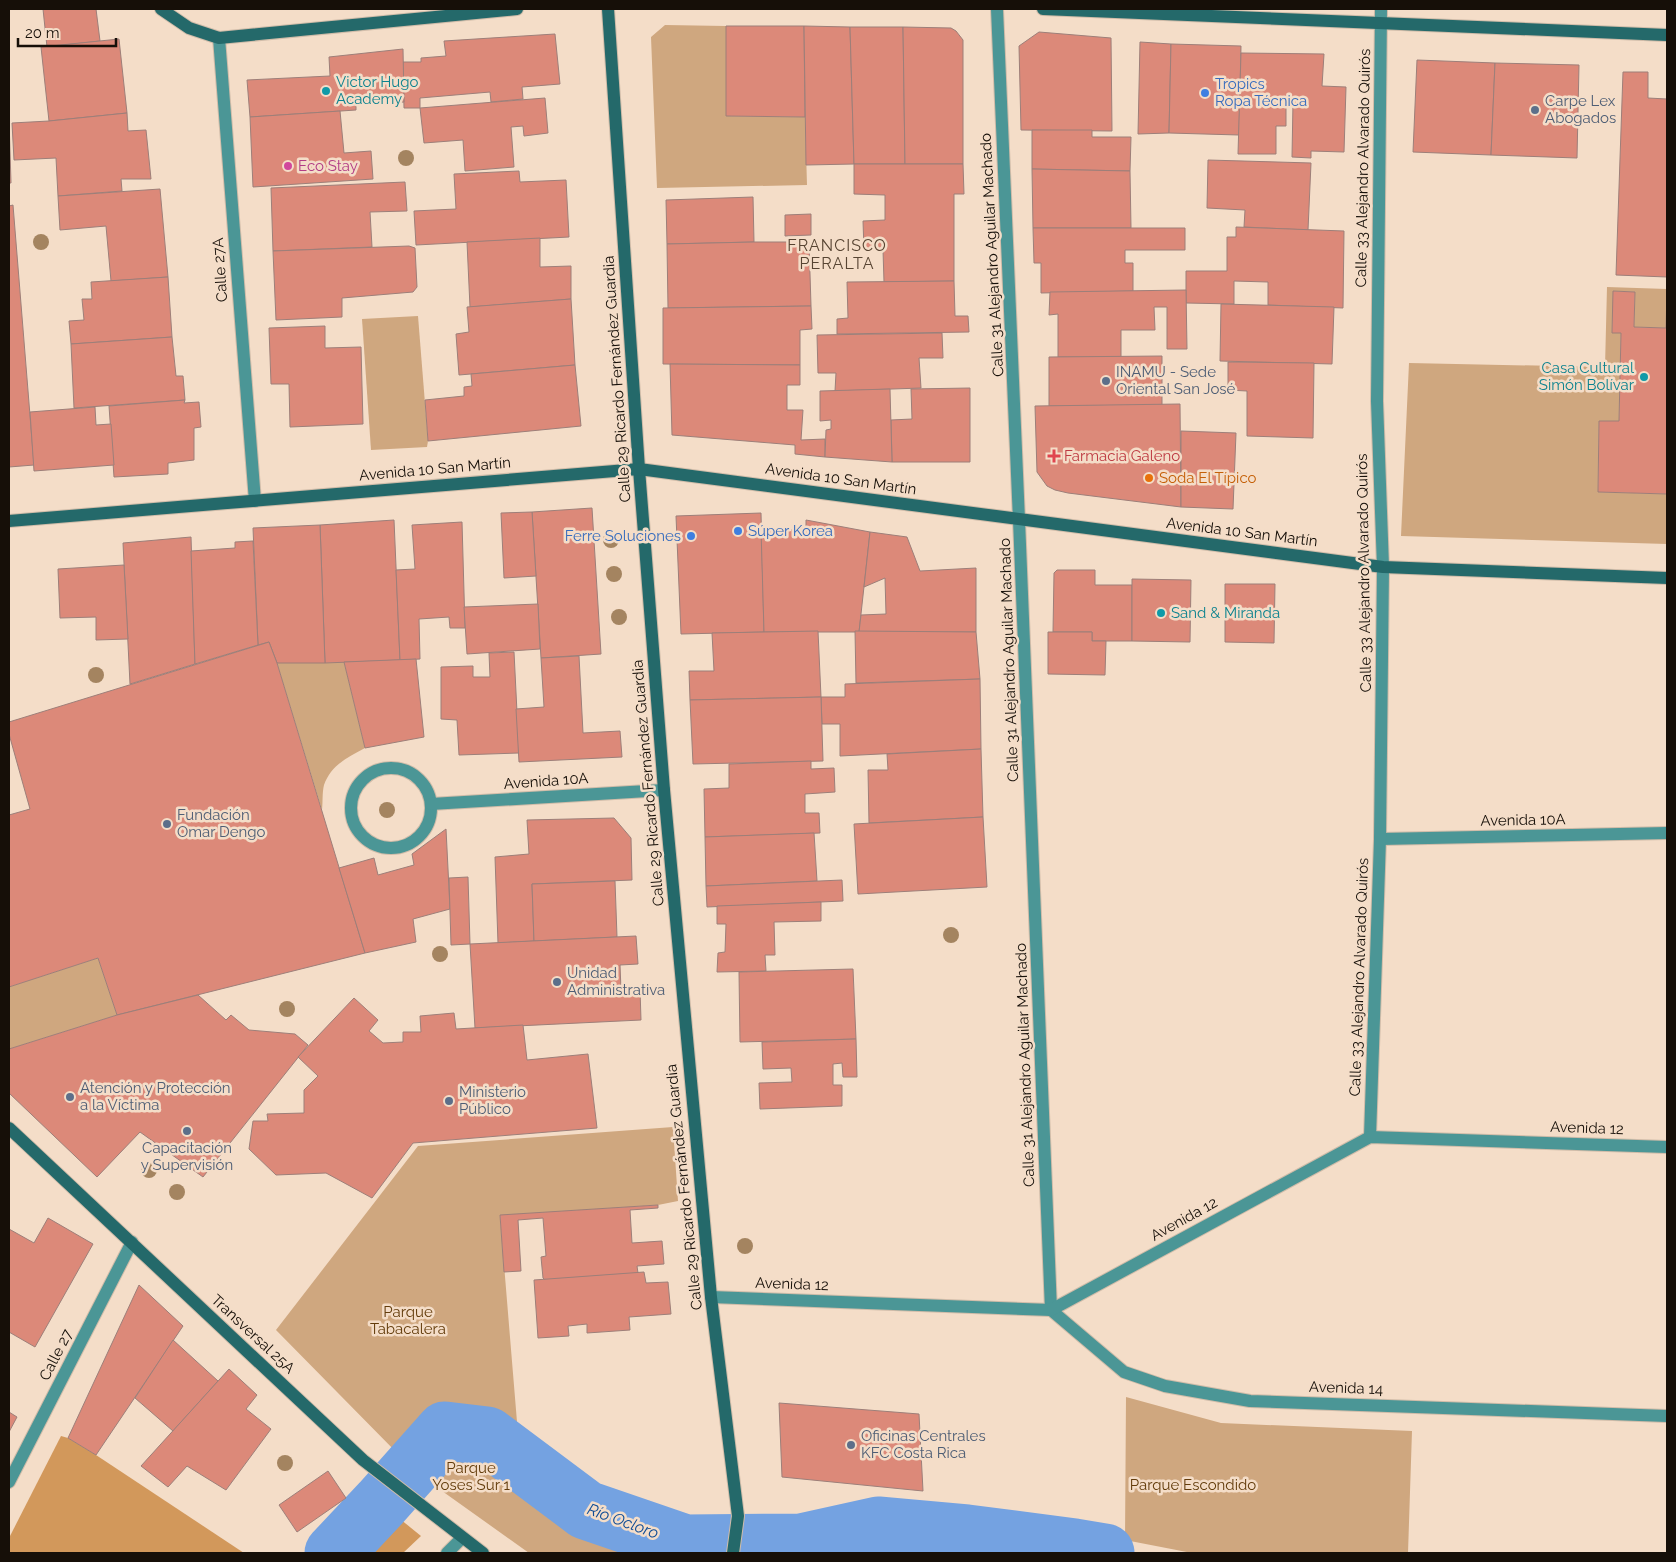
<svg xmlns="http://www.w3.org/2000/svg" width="1676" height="1562" font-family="Raleway,sans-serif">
<rect width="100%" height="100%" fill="#f4ddc8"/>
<g fill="#cfa77f">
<polygon points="665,25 726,26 726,116 805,117 807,185 657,188 651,37"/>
<polygon points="1607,287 1667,289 1666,328 1634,327 1635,292 1614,291 1612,333 1621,333 1619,421 1599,421 1598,492 1667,494 1667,544 1401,536 1409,363 1605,367"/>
<polygon points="418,316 428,441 427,447 371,450 362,319"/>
<path d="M344,662L365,748C348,757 331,765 324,785C322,793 323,802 322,810L277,663Z"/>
<polygon points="98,958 117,1015 9,1049 9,987"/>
<polygon points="673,1127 678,1201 658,1205 500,1216 518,1434 481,1421 438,1415 400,1456 276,1330 418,1146"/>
<polygon points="1126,1397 1221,1423 1412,1431 1408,1553 1359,1553 1354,1552 1336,1553 1192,1553 1125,1540"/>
<polygon points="447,1445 476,1446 579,1522 685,1553 529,1553 421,1476"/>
</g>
<g fill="#d2985b">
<polygon points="61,1436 68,1438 96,1455 244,1553 9,1553 9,1538"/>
<polygon points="363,1489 421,1536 403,1553 308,1553"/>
</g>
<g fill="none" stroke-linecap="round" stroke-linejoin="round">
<polyline stroke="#74a2e1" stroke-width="59" points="334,1553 381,1503 445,1431 487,1436 586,1510 685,1544 801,1543 878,1526 967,1534 1075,1548 1105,1553"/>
</g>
<g fill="#dc8979" stroke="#9d7f79">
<polygon points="43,9 96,9 100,41 47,47"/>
<polygon points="726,26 804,26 805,117 726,116"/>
<polygon points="804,26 850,27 854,164 806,165"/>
<polygon points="850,27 903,27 905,164 854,164"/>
<polygon points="903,27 951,28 956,31 963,40 963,164 905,164"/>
<polygon points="1039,32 1111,38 1112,131 1021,130 1019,46"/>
<polygon points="555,34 560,84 522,87 523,99 491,102 490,92 420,98 420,108 404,108 403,62 421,62 421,58 446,56 444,41"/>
<polygon points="119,39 127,113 49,121 41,47"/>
<polygon points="1140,42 1171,44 1169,133 1138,134"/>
<polygon points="1171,44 1241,46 1239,135 1169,133"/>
<polygon points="403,49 404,102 356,104 356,110 250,117 247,80 330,76 329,57"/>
<polygon points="1241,53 1324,54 1322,86 1346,87 1344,152 1311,151 1311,158 1292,157 1293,102 1286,103 1286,126 1276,126 1276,154 1238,154"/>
<polygon points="1417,60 1495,63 1491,155 1413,152"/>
<polygon points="1495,63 1579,65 1577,158 1491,155"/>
<polygon points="1623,72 1648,72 1648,98 1667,99 1667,277 1616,275"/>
<polygon points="545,98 548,133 524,136 523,126 511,127 514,167 465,171 463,140 424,143 420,108"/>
<polygon points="340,111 344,153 371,151 373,179 253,187 250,117"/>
<polygon points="127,113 128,131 146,130 151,179 121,179 122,191 58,196 56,158 14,160 12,123 49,121"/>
<polygon points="9,120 11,183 9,183"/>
<polygon points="1032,130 1092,130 1092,137 1131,137 1130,171 1032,169"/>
<polygon points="1208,160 1311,163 1308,230 1244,227 1245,210 1207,208"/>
<polygon points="854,164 963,164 964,194 954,194 954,281 884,282 883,250 864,250 863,221 885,220 885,195 854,194"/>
<polygon points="1032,169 1130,171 1131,228 1033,228"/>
<polygon points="519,171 520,182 566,180 569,237 416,245 414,211 456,209 454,174"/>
<polygon points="405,182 407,211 370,212 372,247 273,251 271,188"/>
<polygon points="160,189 168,277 111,281 106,226 60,230 58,196"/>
<polygon points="753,197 754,242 667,244 666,200"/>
<polygon points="13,205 34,465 9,467 9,206"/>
<polygon points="811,214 811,235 785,236 785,215"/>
<polygon points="1236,227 1344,231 1343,308 1268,305 1268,282 1234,281 1234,304 1186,303 1186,271 1227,271 1227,237 1236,237"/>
<polygon points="1033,228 1185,228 1185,250 1125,250 1125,263 1133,263 1133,291 1041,293 1041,263 1034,263"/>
<polygon points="540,238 540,267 571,266 571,299 470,307 467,242"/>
<polygon points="754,242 809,242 811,306 668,308 667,244"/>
<polygon points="409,246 415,248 417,287 413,292 342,298 342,317 276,320 273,251"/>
<polygon points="168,277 172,337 71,344 69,321 84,320 82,299 92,299 91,282"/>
<polygon points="954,281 955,316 968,316 969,332 837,334 837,319 848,318 847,282"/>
<polygon points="1186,290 1187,349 1167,349 1167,307 1154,307 1155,330 1121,330 1121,357 1058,357 1058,314 1049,315 1050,292"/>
<polygon points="1613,291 1635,292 1634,327 1666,328 1667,293 1667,494 1598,492 1599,421 1619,421 1621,333 1612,333"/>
<polygon points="571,299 575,365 459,375 456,334 469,332 467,307"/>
<polygon points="1221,304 1334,307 1332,364 1220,361"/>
<polygon points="811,306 812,329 800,330 800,365 663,364 663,308"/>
<polygon points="325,326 325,348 361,347 363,424 290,427 289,384 271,384 269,328"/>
<polygon points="942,333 943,358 919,358 921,388 835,391 836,373 818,373 817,335"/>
<polygon points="172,337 176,376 183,376 185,400 74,408 71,344"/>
<polygon points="1162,356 1162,405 1049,406 1049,357"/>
<polygon points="1228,362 1314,363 1313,438 1247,436 1247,391 1228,390"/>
<polygon points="670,364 800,365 800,385 787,385 787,410 803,410 801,440 825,439 825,457 795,454 795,445 672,435"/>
<polygon points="575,365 581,426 428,441 425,400 464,396 464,387 472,386 471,374"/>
<polygon points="970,388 970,462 892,462 891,420 912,419 911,389"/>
<polygon points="890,389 892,462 825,457 826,430 831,429 831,420 820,421 820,391"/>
<polygon points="185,400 184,403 199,402 201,427 194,428 194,460 168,463 168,474 114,477 109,406"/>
<polygon points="1180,404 1181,507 1068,493 1055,490 1047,486 1037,472 1035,406"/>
<polygon points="95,407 96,425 111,424 114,465 34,471 30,412"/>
<polygon points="1181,431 1236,433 1233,509 1181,507"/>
<polygon points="592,508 601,654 541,658 532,512"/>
<polygon points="532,512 536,576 504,578 501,513"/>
<polygon points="761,513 764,632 681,634 676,516"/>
<polygon points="394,520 400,660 325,663 320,525"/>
<polygon points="806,520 870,532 859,632 764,632 761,529 806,530"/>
<polygon points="462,522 465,628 450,628 449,617 419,619 420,659 400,660 396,570 415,569 412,525"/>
<polygon points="320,525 325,663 277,663 269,642 258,645 253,528"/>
<polygon points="870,532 907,537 920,571 976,568 976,632 859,632 861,615 886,614 885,578 864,587"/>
<polygon points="191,537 195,664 130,684 123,543"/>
<polygon points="253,541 258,645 195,664 191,551 235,548 235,542"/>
<polygon points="124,565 128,639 96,640 96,617 60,618 58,569"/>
<polygon points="1057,570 1095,570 1095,585 1132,585 1132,641 1092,641 1092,632 1053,632 1054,573"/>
<polygon points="1132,579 1191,580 1190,642 1132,641"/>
<polygon points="1225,584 1275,584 1274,643 1225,642"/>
<polygon points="538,604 540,649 467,654 464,607"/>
<polygon points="818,631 821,697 690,700 689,671 714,671 712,633"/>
<polygon points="855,631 976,632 980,679 856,683"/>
<polygon points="1048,632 1092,632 1092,641 1106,641 1105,675 1048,674"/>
<polygon points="269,642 277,663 365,953 117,1015 98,958 9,987 9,815 30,809 9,734 9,722"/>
<polygon points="514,652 519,753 459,755 457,720 441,719 441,667 473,666 473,677 490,677 489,653"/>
<polygon points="579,656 583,733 620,731 622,757 519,762 516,709 544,707 541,658"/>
<polygon points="416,659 424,737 365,748 344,662"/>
<polygon points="980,679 981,749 840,756 840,724 822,724 821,697 845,697 845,684"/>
<polygon points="821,697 823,761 693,764 690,700"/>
<polygon points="981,749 983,817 869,823 868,770 888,770 887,754"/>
<polygon points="811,761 811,769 834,768 835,792 805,794 805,813 819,813 820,833 705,837 704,789 729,788 729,764"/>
<polygon points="983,817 987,887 858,894 854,824"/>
<polygon points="614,818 631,838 632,880 532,884 534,941 498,943 495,857 529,854 527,820"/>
<polygon points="446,829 450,909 413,919 416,942 365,953 339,868 374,858 378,875 414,865 412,854"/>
<polygon points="814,833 817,881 706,886 705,837"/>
<polygon points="468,877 470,944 451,945 449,878"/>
<polygon points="842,880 843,901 707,907 706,886"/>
<polygon points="615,881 617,937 534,941 532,884"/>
<polygon points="821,902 821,921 774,922 775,955 765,955 766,971 717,972 718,953 725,952 726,924 717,924 717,906"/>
<polygon points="636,936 638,964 620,965 621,990 640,989 641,1020 475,1028 470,944"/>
<polygon points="853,969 856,1039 740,1042 739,972"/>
<polygon points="198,995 226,1020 231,1015 249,1030 295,1034 308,1045 203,1177 140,1132 97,1177 9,1093 9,1049 117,1015"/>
<polygon points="354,998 378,1020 369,1031 383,1043 403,1042 403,1032 421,1032 420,1016 454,1013 456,1029 523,1025 527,1060 588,1054 597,1128 413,1143 372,1198 326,1173 276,1175 249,1149 253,1121 268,1121 267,1114 304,1113 304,1090 318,1076 298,1057"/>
<polygon points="856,1039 857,1077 843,1077 842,1063 833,1064 833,1085 842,1085 842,1106 760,1109 759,1083 792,1082 791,1068 763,1069 762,1042"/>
<polygon points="658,1205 658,1208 630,1210 632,1243 662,1241 664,1264 637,1266 638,1273 545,1280 543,1278 541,1257 546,1256 543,1218 518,1220 521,1271 504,1272 500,1215"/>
<polygon points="48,1218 93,1244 35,1347 9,1332 9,1229 34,1243"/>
<polygon points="644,1272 646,1283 668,1282 671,1314 629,1317 630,1330 587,1333 587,1324 568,1326 569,1336 538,1338 534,1280"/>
<polygon points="139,1285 183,1326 96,1455 68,1438"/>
<polygon points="173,1340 218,1381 173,1431 135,1398"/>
<polygon points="229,1369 257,1395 246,1409 271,1429 226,1490 187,1466 168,1487 141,1466"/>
<polygon points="779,1403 919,1414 923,1491 782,1477"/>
<polygon points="9,1412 17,1417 9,1432"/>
<polygon points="328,1471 346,1498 297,1532 279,1505"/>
</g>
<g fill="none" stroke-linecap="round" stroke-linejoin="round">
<defs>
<g id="street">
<polyline points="997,9 1019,520 1051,1310 1124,1372 1165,1386 1250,1401 1667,1416"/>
<polyline points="219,38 255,501"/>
<circle cx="391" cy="808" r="40"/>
<polyline points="431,804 664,790"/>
<polyline points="1380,839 1667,833"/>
<polyline points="1370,1137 1380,839 1383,567 1377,401 1381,9"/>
<polyline points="711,1297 1051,1310 1370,1137 1667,1147"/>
<polyline points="9,1482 132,1242"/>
<polyline points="447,1553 462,1538"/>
</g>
<g id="secondary">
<polyline points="161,9 189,28 219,38 517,9"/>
<polyline points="608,9 639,469 664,790 711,1297 738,1516 733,1553"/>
<polyline points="1043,9 1667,35"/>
<polyline points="9,521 639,469 1383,567 1667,578"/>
<polyline points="9,1128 363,1460 483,1553"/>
</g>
</defs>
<use href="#street" stroke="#d0bca9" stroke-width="14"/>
<use href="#secondary" stroke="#d0bca9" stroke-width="14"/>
<use href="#street" stroke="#4b9696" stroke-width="12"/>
<use href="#secondary" stroke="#24696a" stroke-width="12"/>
</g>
<g fill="#a48460">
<circle cx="406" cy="158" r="8"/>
<circle cx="41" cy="242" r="8"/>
<circle cx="611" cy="540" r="8"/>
<circle cx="614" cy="574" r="8"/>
<circle cx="619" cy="617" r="8"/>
<circle cx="96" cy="675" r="8"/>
<circle cx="387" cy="810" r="8"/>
<circle cx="951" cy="935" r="8"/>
<circle cx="440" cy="954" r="8"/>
<circle cx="287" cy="1009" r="8"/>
<circle cx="149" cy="1170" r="8"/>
<circle cx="177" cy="1192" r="8"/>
<circle cx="745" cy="1246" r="8"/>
<circle cx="285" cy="1463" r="8"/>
</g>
<g fill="#0f9aa8" stroke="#f4ddc8" stroke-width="2">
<circle cx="326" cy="91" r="5"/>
<circle cx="1644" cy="377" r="5"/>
<circle cx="1161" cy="613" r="5"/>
</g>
<g fill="#3f7fe0" stroke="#f4ddc8" stroke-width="2">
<circle cx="1205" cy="93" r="5"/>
<circle cx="738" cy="531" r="5"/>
<circle cx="691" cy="536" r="5"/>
</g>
<g fill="#5c6f8a" stroke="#f4ddc8" stroke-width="2">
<circle cx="1535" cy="110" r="5"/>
<circle cx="1106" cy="381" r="5"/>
<circle cx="167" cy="824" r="5"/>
<circle cx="557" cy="982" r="5"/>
<circle cx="70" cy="1097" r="5"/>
<circle cx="449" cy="1101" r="5"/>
<circle cx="187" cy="1131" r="5"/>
<circle cx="851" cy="1445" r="5"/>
</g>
<circle fill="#d1479c" stroke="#f4ddc8" stroke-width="2" cx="288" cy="166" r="5"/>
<path fill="#e0444e" stroke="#f4ddc8" stroke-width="2" d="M1051.5 448.5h5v5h5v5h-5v5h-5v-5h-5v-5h5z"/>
<circle fill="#e8710a" stroke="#f4ddc8" stroke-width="2" cx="1149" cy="478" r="5"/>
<g text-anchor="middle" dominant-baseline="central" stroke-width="5" stroke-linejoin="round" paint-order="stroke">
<g font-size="15" fill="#0d838f" stroke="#f4ddc8" text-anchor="start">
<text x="336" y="82">Victor Hugo<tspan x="336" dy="17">Academy</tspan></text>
<text x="1634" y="368" text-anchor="end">Casa Cultural<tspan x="1634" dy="17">Simón Bolívar</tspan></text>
<text x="1171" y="613">Sand &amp; Miranda</text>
</g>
<g font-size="15" fill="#366cbe" stroke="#f4ddc8" text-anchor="start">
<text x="1215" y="84">Tropics<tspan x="1215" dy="17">Ropa Técnica</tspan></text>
<text x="748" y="531">Súper Korea</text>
<text x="681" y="536" text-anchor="end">Ferre Soluciones</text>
</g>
<g font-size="15" fill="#4e5e75" stroke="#f4ddc8" text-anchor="start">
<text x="1545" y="101">Carpe Lex<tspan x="1545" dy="17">Abogados</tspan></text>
<text x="1116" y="372">INAMU - Sede<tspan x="1116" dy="17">Oriental San José</tspan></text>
<text x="177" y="815">Fundación<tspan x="177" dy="17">Omar Dengo</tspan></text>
<text x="567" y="973">Unidad<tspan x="567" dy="17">Administrativa</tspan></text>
<text x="80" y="1088">Atención y Protección<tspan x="80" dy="17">a la Víctima</tspan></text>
<text x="459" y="1092">Ministerio<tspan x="459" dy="17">Público</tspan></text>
<text x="187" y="1148" text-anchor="middle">Capacitación<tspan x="187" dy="17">y Supervisión</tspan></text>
<text x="861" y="1436">Oficinas Centrales<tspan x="861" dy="17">KFC Costa Rica</tspan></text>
</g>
<g font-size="15" fill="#b23c85" stroke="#f4ddc8" text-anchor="start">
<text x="298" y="166">Eco Stay</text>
</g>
<g font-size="15" fill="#160f08" stroke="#f4ddc8">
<text transform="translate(1363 168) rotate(-89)">Calle 33 Alejandro Alvarado Quirós</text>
<text transform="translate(992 255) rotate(-93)">Calle 31 Alejandro Aguilar Machado</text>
<text transform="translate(220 270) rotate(-94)">Calle 27A</text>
<text transform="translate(617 379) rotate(-94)">Calle 29 Ricardo Fernández Guardia</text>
<text transform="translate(435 469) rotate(-5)">Avenida 10 San Martín</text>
<text transform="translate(841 479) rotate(8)">Avenida 10 San Martín</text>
<text transform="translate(1242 532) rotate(7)">Avenida 10 San Martín</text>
<text transform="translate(1364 573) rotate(-91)">Calle 33 Alejandro Alvarado Quirós</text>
<text transform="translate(1009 660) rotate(-92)">Calle 31 Alejandro Aguilar Machado</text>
<text transform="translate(546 781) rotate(-4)">Avenida 10A</text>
<text transform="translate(648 783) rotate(-95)">Calle 29 Ricardo Fernández Guardia</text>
<text transform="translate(1523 820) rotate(-1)">Avenida 10A</text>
<text transform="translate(1359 977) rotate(-88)">Calle 33 Alejandro Alvarado Quirós</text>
<text transform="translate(1025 1065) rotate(-92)">Calle 31 Alejandro Aguilar Machado</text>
<text transform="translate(1587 1128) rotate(2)">Avenida 12</text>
<text transform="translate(684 1187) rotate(-96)">Calle 29 Ricardo Fernández Guardia</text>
<text transform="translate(1184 1219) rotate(-29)">Avenida 12</text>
<text transform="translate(792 1284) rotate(2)">Avenida 12</text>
<text transform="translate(253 1334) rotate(43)">Transversal 25A</text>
<text transform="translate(56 1355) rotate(-63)">Calle 27</text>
<text transform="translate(1346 1388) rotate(2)">Avenida 14</text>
</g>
<g font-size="15" fill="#be3a42" stroke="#f4ddc8" text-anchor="start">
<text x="1064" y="456">Farmacia Galeno</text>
</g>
<g font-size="15" fill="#c56008" stroke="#f4ddc8" text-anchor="start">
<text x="1159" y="478">Soda El Típico</text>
</g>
<g font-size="15" fill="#633c0b" stroke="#f4ddc8">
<text x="408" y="1312">Parque<tspan x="408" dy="17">Tabacalera</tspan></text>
<text x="471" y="1468">Parque<tspan x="471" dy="17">Yoses Sur 1</tspan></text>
<text x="1193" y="1485">Parque Escondido</text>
</g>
<g font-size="16" letter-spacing="1" fill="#574432" stroke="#f4ddc8">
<text x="837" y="245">FRANCISCO<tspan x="837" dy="18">PERALTA</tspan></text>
</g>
<g font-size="16" font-style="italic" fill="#104d96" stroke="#f4ddc8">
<text transform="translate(623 1521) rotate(20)">Río Ocloro</text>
</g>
</g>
<rect width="1676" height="1562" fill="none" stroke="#160f08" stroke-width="20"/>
<path d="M18 38v8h98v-8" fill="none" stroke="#160f08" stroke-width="2.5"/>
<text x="25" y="38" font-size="15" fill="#160f08" stroke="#f4ddc8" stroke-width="4" paint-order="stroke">20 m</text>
</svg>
